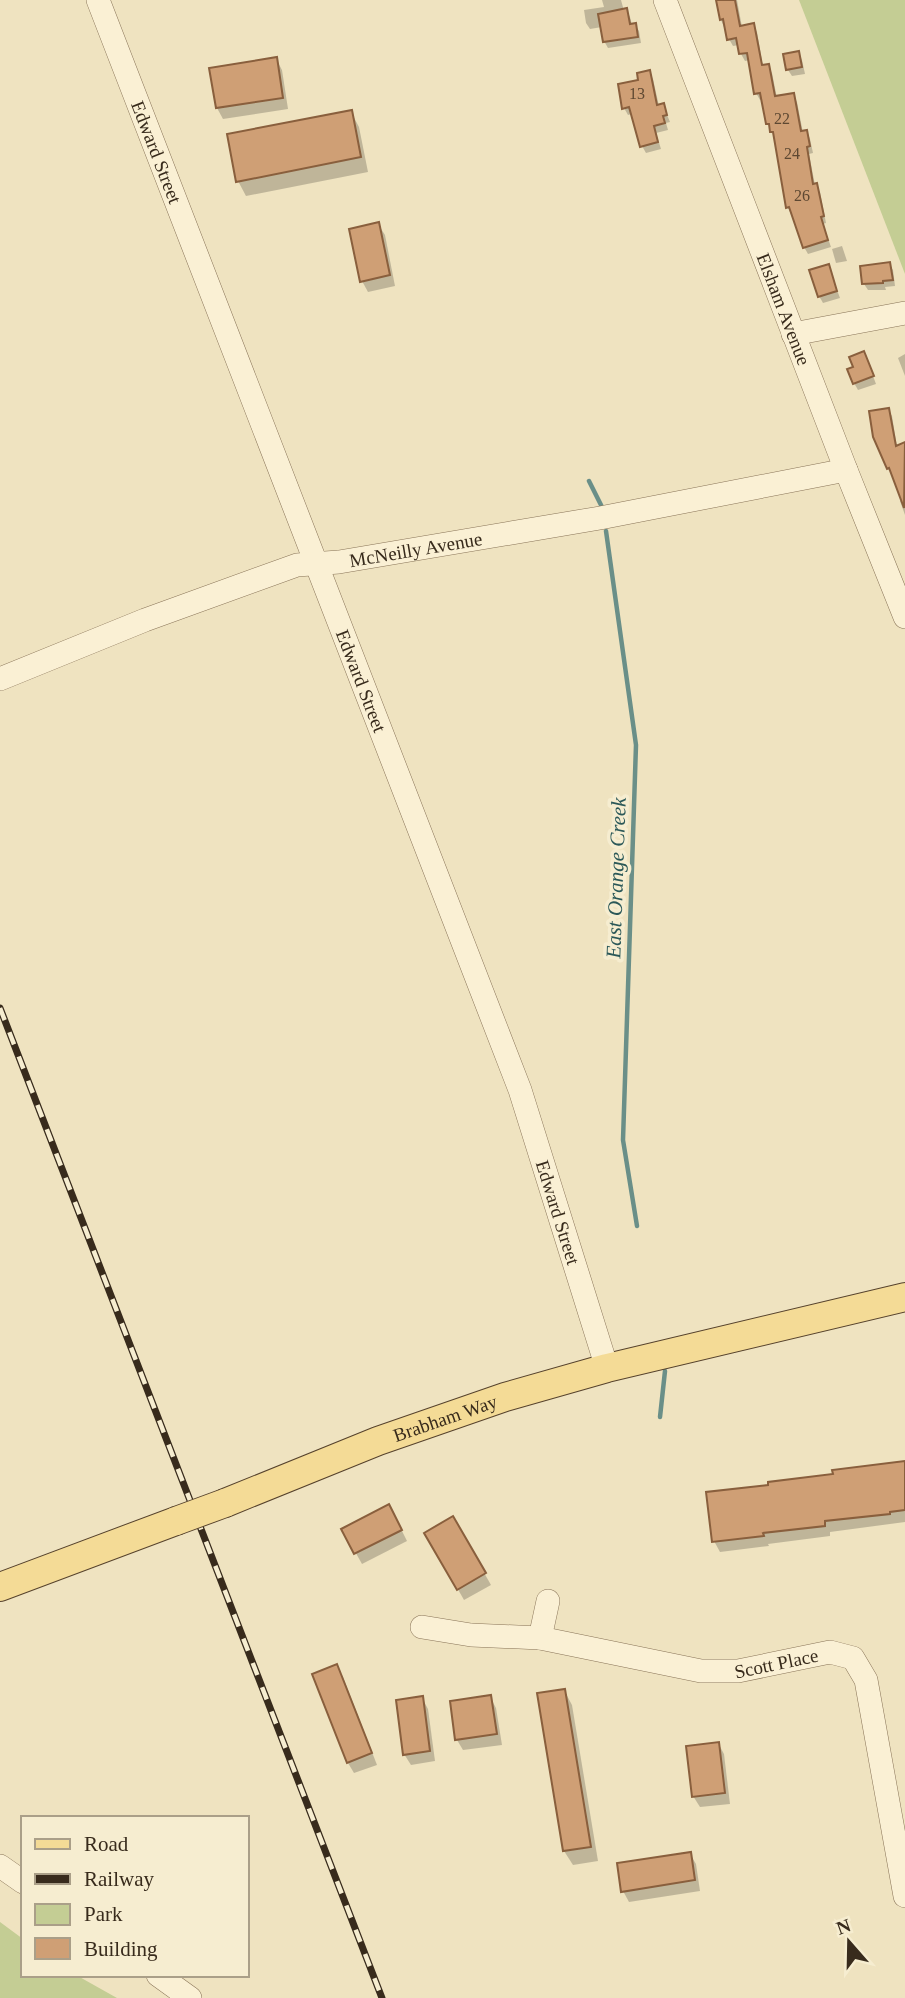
<svg xmlns="http://www.w3.org/2000/svg" width="905" height="1998" font-family="'Times New Roman',serif">
<rect width="100%" height="100%" fill="#efe3c0"/>
<g fill="#c4cd94">
<polygon points="799,0 905,0 905,274"/>
<polygon points="0,1922 23,1939 23,1975 76,1975 117,1998 0,1998"/>
</g>
<g fill="#0003">
<polygon points="602,0 621,0 624,11 626,10 630,17 632,25 635,25 639,31 641,43 608,48 604,41 602,27 590,29 586,23 584,10 604,7"/>
<polygon points="718,0 737,0 742,27 753,25 757,32 763,67 768,66 772,73 777,98 793,95 797,102 803,133 807,132 810,139 813,153 809,154 815,185 820,192 826,223 823,224 831,247 808,254 804,247 788,207 775,137 768,124 763,99 760,100 756,93 750,60 745,61 741,54 739,45 733,46 729,39 721,20"/>
<polygon points="798,53 802,60 805,74 792,76 788,70"/>
<polygon points="276,59 282,70 288,109 223,119 217,108 211,69"/>
<polygon points="649,72 653,79 659,106 663,105 670,122 666,123 668,130 656,133 661,149 646,153 642,146 632,114 628,115 624,108 640,81"/>
<polygon points="351,112 359,127 368,172 246,196 238,181"/>
<polygon points="378,224 385,235 395,286 368,292 362,281"/>
<polygon points="842,246 847,261 836,263 832,249"/>
<polygon points="889,264 893,270 895,286 885,287 886,290 868,290 864,284"/>
<polygon points="828,266 840,298 823,303 819,296"/>
<polygon points="905,354 905,376 898,358"/>
<polygon points="867,360 876,384 858,390 854,383"/>
<polygon points="888,410 892,416 897,447 905,444 905,515 900,501 903,500 875,437"/>
<polygon points="905,1461 905,1522 830,1532 830,1536 768,1544 769,1546 720,1552 714,1541 835,1476"/>
<polygon points="395,1517 407,1541 362,1564 343,1530"/>
<polygon points="453,1518 491,1585 464,1600 426,1533"/>
<polygon points="336,1666 343,1677 377,1765 354,1773 348,1763 314,1675"/>
<polygon points="564,1690 572,1705 598,1861 573,1865 564,1851"/>
<polygon points="490,1697 496,1708 502,1745 463,1750 457,1740"/>
<polygon points="422,1698 428,1709 435,1761 411,1765 404,1754"/>
<polygon points="718,1743 724,1754 730,1804 700,1807 693,1796"/>
<polygon points="690,1854 696,1864 700,1891 629,1902 623,1891"/>
</g>
<g fill="none" stroke-linecap="round" stroke-linejoin="round">
<g stroke="#6a8f88" stroke-width="4.5">
<polyline points="589,481 602,507"/>
<polyline points="606,531 636,745 623,1140 637,1226"/>
<polyline points="660,1417 665,1371"/>
</g>
</g>
<g fill="#cf9f75" stroke="#895f3d" stroke-width="2">
<polygon points="716,0 735,0 740,26 754,23 762,65 769,64 775,96 794,93 801,131 807,130 810,146 807,147 813,184 817,183 824,216 821,217 828,240 803,248 789,207 786,208 773,132 770,132 769,124 766,124 760,93 754,94 747,53 739,54 736,38 727,40 723,19 720,20"/>
<polygon points="627,8 630,24 636,23 638,37 603,42 598,14"/>
<polygon points="799,51 802,67 786,70 783,54"/>
<polygon points="277,57 283,98 216,108 209,68"/>
<polygon points="650,70 657,105 664,103 667,115 663,116 665,123 654,126 658,142 640,147 629,107 622,109 618,84 638,80 637,73"/>
<polygon points="352,110 361,157 236,182 227,134"/>
<polygon points="379,222 390,275 360,282 349,229"/>
<polygon points="890,262 893,280 883,281 883,283 862,284 860,266"/>
<polygon points="829,264 837,291 818,297 809,270"/>
<polygon points="864,351 874,376 853,384 847,369 853,367 849,357"/>
<polygon points="889,408 896,446 905,442 904,508 889,468 887,469 873,437 869,411"/>
<polygon points="905,1461 905,1510 890,1512 890,1514 825,1521 825,1526 763,1533 764,1536 712,1542 706,1492 768,1485 768,1482 833,1474 832,1470"/>
<polygon points="389,1504 402,1530 354,1554 341,1529"/>
<polygon points="453,1516 486,1573 457,1590 424,1533"/>
<polygon points="337,1664 372,1753 347,1763 312,1674"/>
<polygon points="565,1689 591,1847 563,1851 537,1693"/>
<polygon points="491,1695 497,1734 455,1740 450,1701"/>
<polygon points="423,1696 430,1751 403,1755 396,1700"/>
<polygon points="719,1742 725,1793 692,1797 686,1746"/>
<polygon points="691,1852 695,1880 621,1892 617,1863"/>
</g>
<g fill="none" stroke-linecap="round" stroke-linejoin="round">
<defs>
<g id="minor">
<path id="s1" d="M98,0L520,1090L607,1368"/>
<path id="s2" d="M665,0L846,470L905,617"/>
<polyline points="793,334 905,313"/>
<path id="s3" d="M0,679L145,620L297,565L339,562L600,518L846,470"/>
<path id="s4" d="M422,1627L471,1635L540,1638L701,1671H738L830,1652L853,1658L866,1680L905,1896"/>
<polyline points="540,1638 548,1601"/>
<polyline points="0,1866 23,1882"/>
<polyline points="158,1975 190,1998"/>
</g>
<g id="major">
<path id="s5" d="M225,1503L378,1441L505,1397L607,1368L905,1297"/>
<polyline points="0,1587 176,1521"/>
</g>
</defs>
<use href="#minor" stroke="#897458" stroke-width="24"/>
<use href="#major" stroke="#56422c" stroke-width="30"/>
<use href="#minor" stroke="#faf0d4" stroke-width="23"/>
<use href="#major" stroke="#f4db96" stroke-width="28"/>
<defs>
<polyline id="rail" points="0,1008 382,1998"/>
</defs>
<use href="#rail" stroke="#382b1c" stroke-width="7"/>
<use href="#rail" stroke="#f6edd0" stroke-width="4.5" stroke-dasharray="13" stroke-linecap="butt"/>
<defs>
<polyline id="major-bridge" points="176,1521 225,1503"/>
</defs>
<use href="#major-bridge" stroke="#56422c" stroke-width="30" stroke-linecap="butt"/>
<use href="#major-bridge" stroke="#f4db96" stroke-width="28"/>
</g>
<g text-anchor="middle" dominant-baseline="central" stroke-width="7" stroke-linejoin="round" paint-order="stroke">
<g font-size="16" fill="#5e4832">
<text x="637" y="93">13</text>
<text x="782" y="118">22</text>
<text x="792" y="153">24</text>
<text x="802" y="195">26</text>
</g>
<g font-size="19" fill="#382b1c" stroke="#f6edd0">
<text stroke="none"><textPath href="#s1" startOffset="163">Edward Street</textPath></text>
<text stroke="none"><textPath href="#s2" startOffset="331">Elsham Avenue</textPath></text>
<text stroke="none"><textPath href="#s3" startOffset="438">McNeilly Avenue</textPath></text>
<text stroke="none"><textPath href="#s1" startOffset="730">Edward Street</textPath></text>
<text stroke="none"><textPath href="#s1" startOffset="1297">Edward Street</textPath></text>
<text stroke="none"><textPath href="#s5" startOffset="236">Brabham Way</textPath></text>
<text stroke="none"><textPath href="#s4" startOffset="359">Scott Place</textPath></text>
</g>
<g font-size="21" font-style="italic" fill="#2b5858" stroke="#f6edd0">
<text transform="translate(616 878) rotate(-88)">East Orange Creek</text>
</g>
</g>
<rect x="21" y="1816" width="228" height="161" fill="#f6edd0" stroke="#aa9f88" stroke-width="2"/>
<rect x="35" y="1839" width="35" height="10" fill="#f4db96" stroke="#aa9f88" stroke-width="2"/>
<text x="84" y="1851" font-size="21" fill="#382b1c">Road</text>
<rect x="35" y="1874" width="35" height="10" fill="#382b1c" stroke="#aa9f88" stroke-width="2"/>
<text x="84" y="1886" font-size="21" fill="#382b1c">Railway</text>
<rect x="35" y="1904" width="35" height="21" fill="#c4cd94" stroke="#aa9f88" stroke-width="2"/>
<text x="84" y="1921" font-size="21" fill="#382b1c">Park</text>
<rect x="35" y="1938" width="35" height="21" fill="#cf9f75" stroke="#aa9f88" stroke-width="2"/>
<text x="84" y="1956" font-size="21" fill="#382b1c">Building</text>
<g transform="translate(849 1942) rotate(340)" stroke="#f6edd0" stroke-width="5" paint-order="stroke">
<path d="M0-5L12 26L0 18L-12 26Z" fill="#382b1c"/>
<text y="-10" font-size="19" font-weight="bold" text-anchor="middle" fill="#382b1c">N</text>
</g>
</svg>
